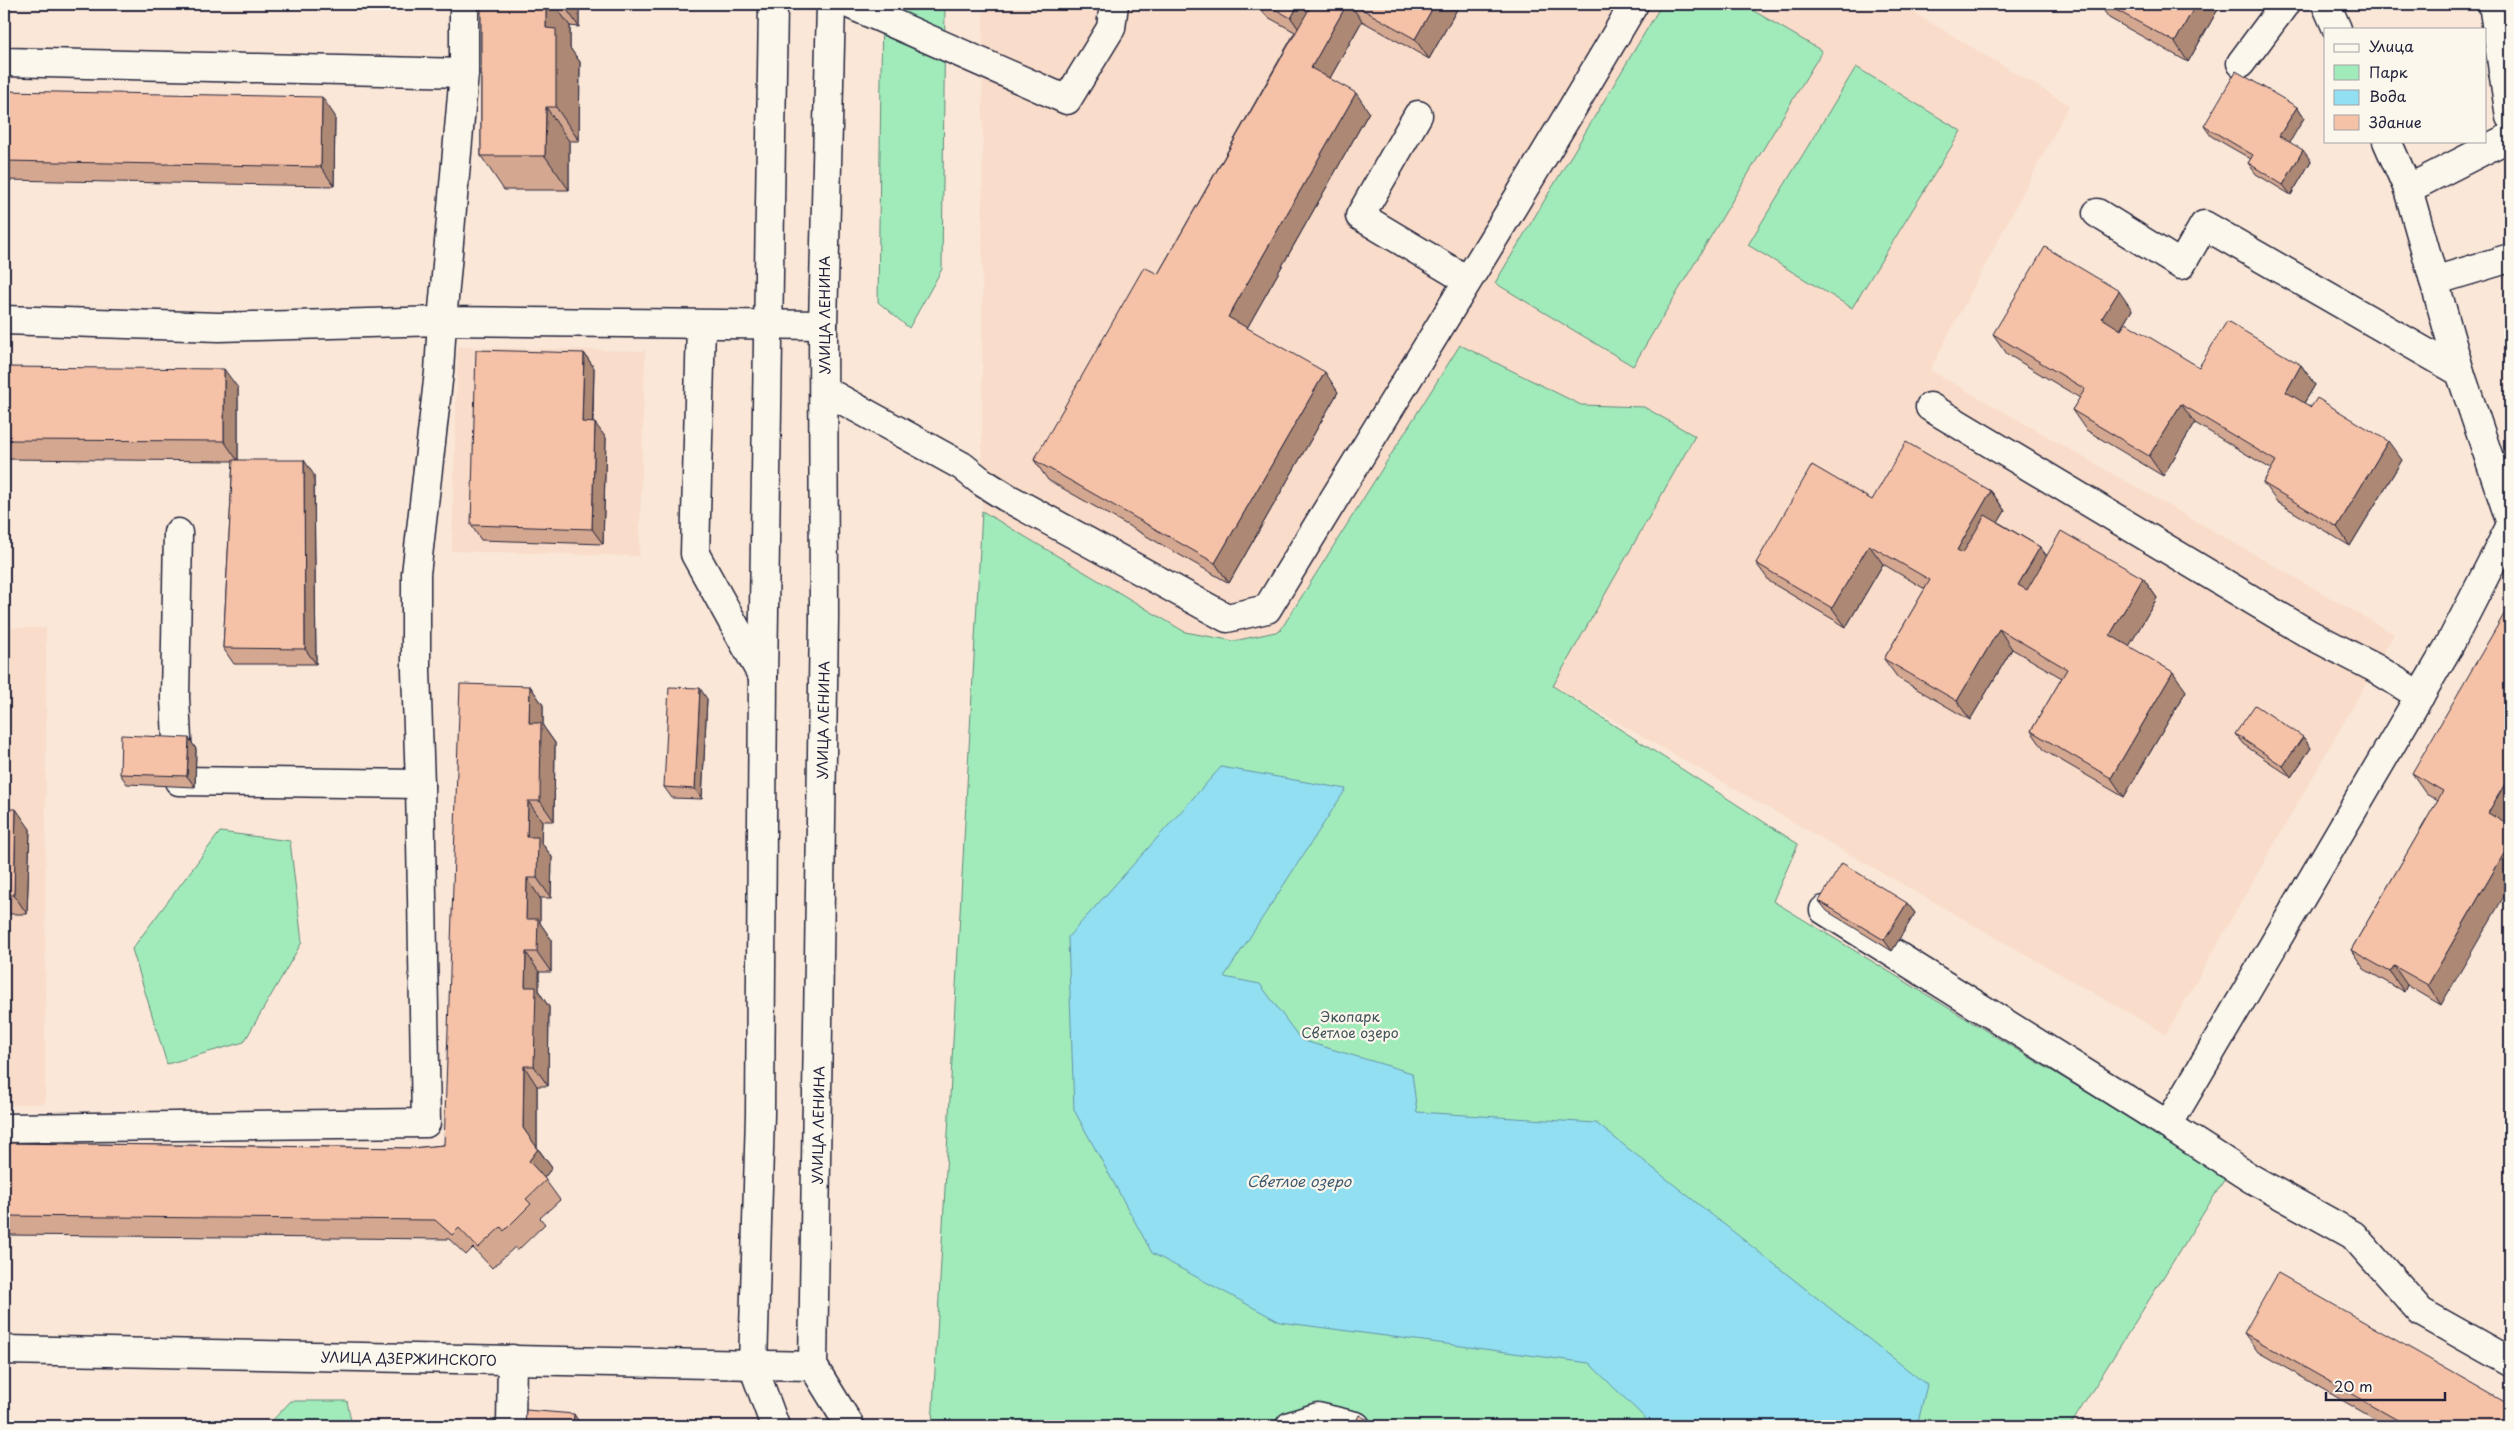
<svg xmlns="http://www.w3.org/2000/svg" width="2514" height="1430" font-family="'Playpen Sans',sans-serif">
<rect width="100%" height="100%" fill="#fae7d7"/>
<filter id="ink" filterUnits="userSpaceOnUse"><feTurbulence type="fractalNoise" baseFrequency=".02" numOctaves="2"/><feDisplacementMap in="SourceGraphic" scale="10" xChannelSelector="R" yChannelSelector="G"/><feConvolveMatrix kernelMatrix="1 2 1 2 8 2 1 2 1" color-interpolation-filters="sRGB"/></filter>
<g filter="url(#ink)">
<g fill="#f9dcc9">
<polygon points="983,4 1899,4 2069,105 1930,370 2394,634 2166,1034 1552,685 1695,436 1644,407 1581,405 1460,345 1280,631 1234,641 1185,632 982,511"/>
<polygon points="458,347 645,351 639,556 452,551"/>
<polygon points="4,628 46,628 45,1103 4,1105"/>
</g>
<g fill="#a1ebba" stroke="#62867a">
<polygon points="882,4 945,4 942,269 909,328 878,302"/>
<polygon points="1662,4 1742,4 1822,51 1633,366 1495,283"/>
<polygon points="1856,67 1961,131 1852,308 1748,245"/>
<polygon points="1460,345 1581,405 1644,407 1695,436 1553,686 1798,844 1773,901 2226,1177 2070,1426 932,1426 982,511 1185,632 1234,641 1280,631"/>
<polygon points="220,832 290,841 302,942 244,1042 167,1064 132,949"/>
<polygon points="291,1401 347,1401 352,1426 267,1426"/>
</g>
<polygon fill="#91dff0" stroke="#6593a8" points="1221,767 1346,789 1224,977 1260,984 1301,1040 1412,1073 1417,1112 1596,1123 1927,1385 1917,1426 1653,1426 1589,1363 1280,1322 1152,1253 1074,1110 1068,937"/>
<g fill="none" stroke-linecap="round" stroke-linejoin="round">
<defs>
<g id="minor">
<polyline points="464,4 464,73 442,321 823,325"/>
<polyline points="849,4 1067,100 1111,28 1114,4"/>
<polyline points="2326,4 2337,29"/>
<polyline points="2493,4 2510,117"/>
<polyline points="4,62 464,73"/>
<polyline points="2241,63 2285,4"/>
<polyline points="1418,115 1360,216 1467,280"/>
<polyline points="2387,141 2408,189 2460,372 2510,520"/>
<polyline points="2408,189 2510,137"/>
<polyline points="2097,213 2181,265 2204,225 2460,372"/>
<polyline points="2434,281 2510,258"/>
<polyline points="4,320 219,327 442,321 439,372 416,574 416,671 420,784 426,1123 4,1128"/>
<polyline points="701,325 695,554 763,677"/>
<path d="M824,390L962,466L982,482L1006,497L1227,618L1267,609C1389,407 1515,208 1634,4"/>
<polyline points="1930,407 2309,634 2375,668 2420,696"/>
<polyline points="178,533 175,698 179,781 420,784"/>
<polyline points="1824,910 2168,1125 2449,646 2510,527"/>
<polyline points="2168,1125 2252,1179 2353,1235 2421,1312 2510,1362"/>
<polyline points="511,1426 512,1359"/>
<polyline points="1290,1426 1318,1417 1356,1426"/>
</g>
<g id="major">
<polyline points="773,4 763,677 760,1114 753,1366 775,1426"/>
<polyline points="831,4 823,325 824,617 813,1366 850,1426"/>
<path id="s1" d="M4,1350L813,1366"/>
</g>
</defs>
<use href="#minor" stroke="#22223b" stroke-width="31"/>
<use href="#major" stroke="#22223b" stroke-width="31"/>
<use href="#minor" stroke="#fbf7ec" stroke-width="28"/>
<use href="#major" stroke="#fbf7ec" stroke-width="28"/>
</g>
<g fill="#d4a790" stroke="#22223b">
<polygon points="481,4 579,4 579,27 570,26 570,48 580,62 579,141 569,141 569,190 504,190 481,156"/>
<polygon points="1258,4 1460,4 1429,59 1362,21 1330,78 1369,112 1247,328 1338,392 1229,583 1048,480 1034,460 1158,274 1295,32 1266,16"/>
<polygon points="2099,4 2221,4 2188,62 2109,18"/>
<polygon points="4,91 335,116 334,186 4,180"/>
<polygon points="2297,107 2304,118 2289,142 2311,161 2291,195 2256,174 2248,163 2251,159 2211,136 2204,126"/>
<polygon points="2132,310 2120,330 2199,367 2301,365 2315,385 2304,403 2402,460 2350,546 2277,502 2263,483 2271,469 2195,423 2163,476 2086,430 2072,410 2080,398 2007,354 1993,334"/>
<polygon points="584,353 594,368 593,423 606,438 603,544 481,540 471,525"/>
<polygon points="4,367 238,388 238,460 314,475 316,664 234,664 223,648 233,461 4,459"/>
<polygon points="1991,491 2005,511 1998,522 2040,547 2047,556 2143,578 2157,598 2129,646 2186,691 2124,797 2045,751 2031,731 2062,678 2012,649 1970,720 1898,678 1884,659 1925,589 1883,564 1846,627 1770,582 1756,563 1872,500"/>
<polygon points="530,686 543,705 543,726 555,743 554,821 542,821 541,842 552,857 551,898 540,898 540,923 551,939 551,972 539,972 539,992 549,1007 548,1086 537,1086 537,1147 552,1168 544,1178 560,1200 540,1218 545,1224 517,1251 515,1247 492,1268 473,1248 466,1255 449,1239 7,1235 4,1231 4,1143 412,1148 444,1145"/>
<polygon points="707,699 702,799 672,798 664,787"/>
<polygon points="2235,734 2303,737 2311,748 2291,777 2243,744"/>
<polygon points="189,738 196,749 195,787 127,784 120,774"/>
<polygon points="2412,773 2507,824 2441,1005 2407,985 2404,992 2364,969 2351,950 2438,800 2426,793"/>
<polygon points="4,809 30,829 27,914 4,914"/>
<polygon points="1819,901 1907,903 1915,913 1892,951 1827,911"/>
<polygon points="2244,1333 2510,1426 2387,1426 2258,1352"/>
</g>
<g fill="#ac8875" stroke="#22223b">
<polygon points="546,4 554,4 570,26 570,48 580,62 579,141 556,107 546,28"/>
<polygon points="563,4 579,4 579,27"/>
<polygon points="1299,4 1324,4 1305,38 1291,18"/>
<polygon points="1347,4 1350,4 1362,21 1325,87 1311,68"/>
<polygon points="1435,4 1460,4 1429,59 1415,39"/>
<polygon points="2196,4 2221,4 2188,62 2175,42"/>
<polygon points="1356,93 1369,112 1242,337 1228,317"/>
<polygon points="322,97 335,116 334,186 321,167"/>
<polygon points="546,107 569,141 569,190 545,156"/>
<polygon points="2297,107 2304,118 2287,147 2279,136"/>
<polygon points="2303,150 2311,161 2291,195 2283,185"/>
<polygon points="2119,291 2132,310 2115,338 2102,318"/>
<polygon points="584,353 594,368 592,437 582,422"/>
<polygon points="2301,365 2315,385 2299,411 2286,392"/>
<polygon points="224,369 238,388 238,461 224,441"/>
<polygon points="1325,372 1338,392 1229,583 1215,563"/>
<polygon points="2181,404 2195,423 2163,476 2149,456"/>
<polygon points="595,423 606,438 603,544 592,529"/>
<polygon points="2388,441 2402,460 2350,546 2337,527"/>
<polygon points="304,460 314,475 316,664 305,649"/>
<polygon points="1991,491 2005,511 1970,570 1957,550"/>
<polygon points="1869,545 1883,564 1846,627 1832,608"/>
<polygon points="2040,547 2054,567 2031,605 2018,585"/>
<polygon points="2143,578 2157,598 2124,655 2110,635"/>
<polygon points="1999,629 2012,649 1970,720 1957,701"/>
<polygon points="2173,672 2186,691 2124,797 2111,778"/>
<polygon points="530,686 543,705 543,726 555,743 554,821 540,801 529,723"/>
<polygon points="700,688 707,699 702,799 695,789"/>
<polygon points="2303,737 2311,748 2291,777 2283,766"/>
<polygon points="189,738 196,749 195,787 187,776"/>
<polygon points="2510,775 2510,818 2502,833 2488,813"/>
<polygon points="528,801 542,821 541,842 552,857 551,898 537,878 527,837"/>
<polygon points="16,809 30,829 27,914 14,895"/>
<polygon points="2510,843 2510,886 2441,1005 2428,985"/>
<polygon points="527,878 540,898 540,923 551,939 551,972 537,952 526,919"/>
<polygon points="1907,903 1915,913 1892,951 1884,940"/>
<polygon points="526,952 539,972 539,992 549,1007 548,1086 534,1066 525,987"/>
<polygon points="2394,966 2407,985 2404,992 2390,972"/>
<polygon points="524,1066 537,1086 537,1148 523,1128"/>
<polygon points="538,1149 552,1168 542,1180 529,1161"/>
<polygon points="574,1414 581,1425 581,1426 573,1426"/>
</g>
<g fill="#f6c2a7" stroke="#22223b">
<polygon points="481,4 546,4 546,28 556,29 556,107 546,107 545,156 481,156"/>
<polygon points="1266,4 1299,4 1291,18"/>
<polygon points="1312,4 1347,4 1311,68 1356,93 1228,317 1325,372 1215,563 1034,460 1144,267 1158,274"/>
<polygon points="1353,4 1435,4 1415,39"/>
<polygon points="2105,4 2196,4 2175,42"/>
<polygon points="2236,71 2297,107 2279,136 2303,150 2283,185 2248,163 2253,155 2204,126"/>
<polygon points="4,91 322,97 321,167 4,161"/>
<polygon points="2045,247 2119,291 2102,318 2121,330 2126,323 2199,367 2227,321 2301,365 2286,392 2311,407 2317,398 2388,441 2337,527 2263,483 2276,461 2181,404 2149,456 2072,410 2085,389 1993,334"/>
<polygon points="476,350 584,353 582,422 595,423 592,529 471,525"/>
<polygon points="4,367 224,369 224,441 4,440"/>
<polygon points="1906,442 1991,491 1957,550 1963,553 1985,515 2040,547 2018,585 2027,590 2061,531 2143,578 2110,635 2173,672 2111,778 2031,731 2067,669 1999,629 1957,701 1884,659 1930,580 1869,545 1832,608 1756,563 1812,465 1872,500"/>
<polygon points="233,460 304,460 305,649 223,648"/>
<polygon points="2510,604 2510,775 2488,813 2510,826 2510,843 2428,985 2394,966 2390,972 2351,950 2443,791 2412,773"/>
<polygon points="460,684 530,686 529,723 541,723 540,801 528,801 527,837 538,837 537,878 527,878 526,919 538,919 537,952 526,952 525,987 536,987 534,1066 524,1066 523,1128 538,1149 529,1161 546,1180 526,1199 531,1204 504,1231 501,1227 478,1248 459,1228 452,1235 435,1220 4,1216 4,1143 412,1148 444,1145"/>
<polygon points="669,687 700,688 695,789 664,787"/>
<polygon points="2255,705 2303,737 2283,766 2235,734"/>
<polygon points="121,735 189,738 187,776 120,774"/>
<polygon points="4,809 16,809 14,895 4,895"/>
<polygon points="1842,863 1907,903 1884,940 1819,901"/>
<polygon points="2278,1273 2510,1405 2510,1426 2408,1426 2244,1333"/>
<polygon points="526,1410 574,1414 573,1426 525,1426"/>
<polygon points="1359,1415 1379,1426 1354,1426"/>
</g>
</g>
<g text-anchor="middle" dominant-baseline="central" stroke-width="4.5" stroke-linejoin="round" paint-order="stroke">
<g font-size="14" fill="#22223b" stroke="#fbf7ec">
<text transform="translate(824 315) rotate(-90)">УЛИЦА ЛЕНИНА</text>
<text transform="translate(823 720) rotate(-89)">УЛИЦА ЛЕНИНА</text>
<text transform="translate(818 1125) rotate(-89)">УЛИЦА ЛЕНИНА</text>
<text stroke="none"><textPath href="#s1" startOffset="405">УЛИЦА ДЗЕРЖИНСКОГО</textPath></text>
</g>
<g font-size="14" fill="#42545b" stroke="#fbf7ec">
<text x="1350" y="1016">Экопарк<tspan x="1350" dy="16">Светлое озеро</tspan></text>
</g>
<g font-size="15" font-style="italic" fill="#435b71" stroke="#fbf7ec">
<text x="1299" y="1180">Светлое озеро</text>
</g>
</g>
<rect width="2514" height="1430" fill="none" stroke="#fbf7ec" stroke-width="20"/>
<rect x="10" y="10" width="2494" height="1410" fill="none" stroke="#22223b" stroke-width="2" filter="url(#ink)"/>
<rect x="2324" y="28" width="162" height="115" fill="#fbf7ec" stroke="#a4a2a5"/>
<rect x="2334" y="44" width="25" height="8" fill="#fbf7ec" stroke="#a4a2a5"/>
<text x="2369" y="52" font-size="15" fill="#22223b">Улица</text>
<rect x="2334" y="65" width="25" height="15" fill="#a1ebba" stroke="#a4a2a5"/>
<text x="2369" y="78" font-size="15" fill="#22223b">Парк</text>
<rect x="2334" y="90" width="25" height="15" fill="#91dff0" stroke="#a4a2a5"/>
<text x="2369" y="102" font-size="15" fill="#22223b">Вода</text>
<rect x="2334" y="115" width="25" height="15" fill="#f6c2a7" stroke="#a4a2a5"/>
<text x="2369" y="128" font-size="15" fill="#22223b">Здание</text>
<path d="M2326 1392v8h119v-8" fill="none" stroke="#22223b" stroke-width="2.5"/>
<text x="2334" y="1392" font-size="15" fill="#22223b" stroke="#fbf7ec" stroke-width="4" paint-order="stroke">20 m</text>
</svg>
